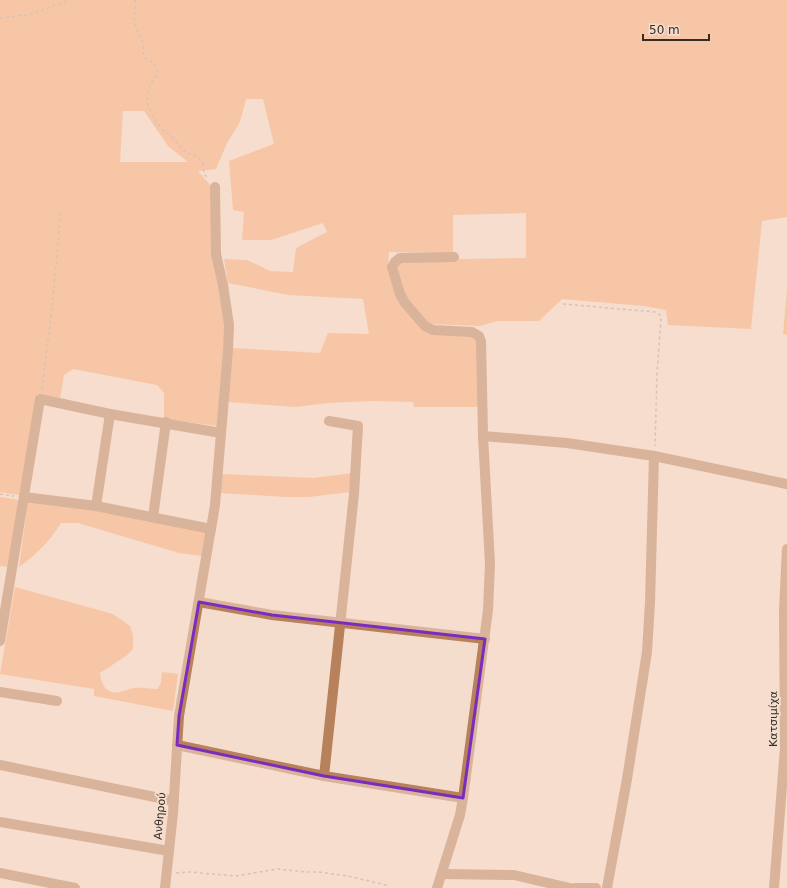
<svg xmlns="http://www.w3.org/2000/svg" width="787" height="888" font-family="'DejaVu Sans',sans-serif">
<rect width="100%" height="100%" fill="#f5ddcd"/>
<g fill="#f6ac77" fill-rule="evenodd">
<path d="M0,0H787V217L762,221L751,329L668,325L666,310L644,306L562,299L539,321H497L480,326L433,324L423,320L407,302L398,273V266L403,260L526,258V213L453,215V253L389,252L388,269L419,324L478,332L480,407H414L413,402L372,401L328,403L296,407L227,402L232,348L320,353L328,333L369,334L363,299L288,295L228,283L224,259L247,260L270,271L293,272L296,248L327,232L323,223L271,240H242L244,212L233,210L229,161L274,144L263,99H246L240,122L227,143L216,169L198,171L211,186L225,328L217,426L164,419V393L157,385L73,369L64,375L60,398L37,394L19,495L0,492ZM123,111H144L168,146L188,162H120Z"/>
<polygon points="787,289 787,335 783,334"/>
<polygon points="352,473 350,492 309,497 286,497 220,493 222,474 314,478"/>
<polygon points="0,497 19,500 10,567 0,566"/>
<path d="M28,501L67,503L207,533L202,556L179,553L78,523H61C50,541 36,555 19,567Z"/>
<path d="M15,587L113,614L130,626L133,635V649L126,656L100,673C101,684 106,695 120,692C125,691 130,688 135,688C143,687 150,689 158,689L161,682L162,672L178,674L173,711L94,696V689L0,674Z"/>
</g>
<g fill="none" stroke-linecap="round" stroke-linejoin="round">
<g stroke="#b6a396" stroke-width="1.5" stroke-dasharray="3 3" stroke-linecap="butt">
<polyline points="135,0 136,9 134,19 136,28 143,43 144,57 154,63 157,70 157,75 151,83 148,93 147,101 152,115 162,129 173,138 184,151 198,157 203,164 204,174 209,179"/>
<polyline points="0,18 32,14 69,0"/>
<polyline points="563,304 655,312 660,315 661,318 657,374 655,446"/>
<path d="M42,389C49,330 57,272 60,212"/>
<polyline points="0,494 14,496"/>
<polyline points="176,873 190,872 236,876 277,869 306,872 319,872 348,876 390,886"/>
</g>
<g stroke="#b7815b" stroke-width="10">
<polyline points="483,436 567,443 654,456 787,484"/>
<polyline points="24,497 96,506 211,529"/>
<polyline points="96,506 110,414"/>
<polyline points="153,517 166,422"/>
<polyline points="199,602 272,615 485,639"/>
<polyline points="0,641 40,399 110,414 221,433"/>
<polyline points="0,692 57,701"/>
<polyline points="177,745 324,776 463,798"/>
<polyline points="0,765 174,801"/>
<polyline points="324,776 354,494 358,426 329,421"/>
<polyline points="0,822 169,851"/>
<polyline points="0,873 75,888"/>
<polyline points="442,874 514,875 570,888"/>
<polyline points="165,888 173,813 179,716 215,505 228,350 229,325 223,285 216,254 215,187"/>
<polyline points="437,888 460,815 463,798 488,610 490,564 483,436 481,341 479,336 472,332 433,330 425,326 405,303 400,294 392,267 395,262 400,258 454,257"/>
<polyline points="575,888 596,888"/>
<polyline points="607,888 627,779 647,652 650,602 654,456"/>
<polyline points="774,888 785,748 784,611 787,549"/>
</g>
</g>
<path d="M0 0H787V888H0ZM199,602L272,615L485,639L463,798L324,776L177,745L179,716Z" fill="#f5ddcd" fill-opacity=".55" fill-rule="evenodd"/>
<path fill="none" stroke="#7b2cbf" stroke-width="3" stroke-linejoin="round" d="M199,602L272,615L485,639L463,798L324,776L177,745L179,716Z"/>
<g text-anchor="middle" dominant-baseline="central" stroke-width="4" stroke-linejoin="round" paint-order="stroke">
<g font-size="11" fill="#352c26" stroke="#f5ddcd">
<text transform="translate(773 719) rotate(-90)">Κατσιμίχα</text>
<text transform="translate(160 816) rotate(-85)">Ανθηρού</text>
</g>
</g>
<path d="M643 34v6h66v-6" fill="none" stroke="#352c26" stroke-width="2"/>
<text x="649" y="34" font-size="12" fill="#352c26" stroke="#f5ddcd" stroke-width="3" paint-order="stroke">50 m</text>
</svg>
